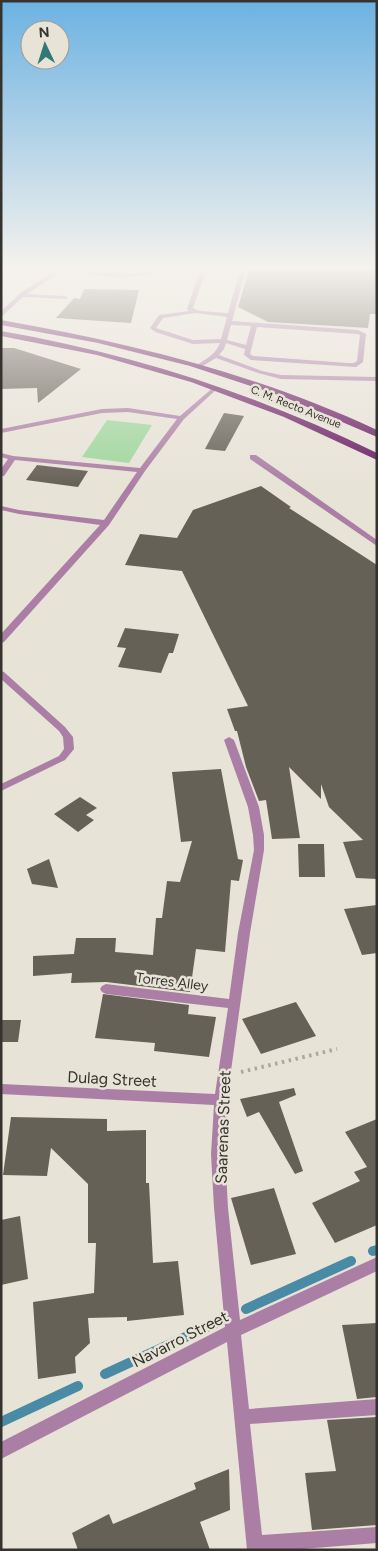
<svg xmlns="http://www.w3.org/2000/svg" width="378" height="1551" font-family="Figtree,sans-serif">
<rect width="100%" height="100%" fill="#e8e3d7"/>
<polygon fill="#9fd69d" points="107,420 152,425 129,463 82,457"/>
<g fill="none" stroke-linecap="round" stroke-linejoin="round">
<g stroke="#498aa5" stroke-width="10">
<polyline points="373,1251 377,1250"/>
<polyline points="246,1309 351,1261"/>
<polyline points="105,1374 216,1323"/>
<polyline points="1,1422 78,1386"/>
</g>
</g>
<g fill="#666157">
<polygon points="249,270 377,270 377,314 370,314 368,328 268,322 238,307"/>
<polygon points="84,289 139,290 131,323 56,318 74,298 80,299"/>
<polygon points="1,348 14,348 81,369 38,403 37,388 1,389"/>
<polygon points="224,413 244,416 225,451 205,449"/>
<polygon points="37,465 88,471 78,487 26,480"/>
<polygon points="261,486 291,507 289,508 377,565 377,879 356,878 343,842 363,840 329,807 321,784 321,799 289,767 300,838 272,839 266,800 259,801 246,767 237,731 235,731 227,709 248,706 182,571 125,565 140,534 177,538 193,510"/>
<polygon points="125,628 179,634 173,653 169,653 161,673 118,667 126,648 117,647"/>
<polygon points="221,769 238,859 243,860 239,881 231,880 225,952 196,949 190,992 106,982 71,983 72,973 33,976 33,956 74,954 76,938 116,938 115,952 153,955 156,918 162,918 167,881 180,882 192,841 181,842 172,772"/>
<polygon points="80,797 97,808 86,815 94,820 78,832 54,814"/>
<polygon points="298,844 324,844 325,877 299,877"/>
<polygon points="49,859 58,888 32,884 27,869"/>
<polygon points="377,905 377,953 362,955 344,909"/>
<polygon points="103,994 189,1005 188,1014 216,1017 209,1057 154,1051 155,1043 95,1038"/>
<polygon points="296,1002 316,1036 261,1054 242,1019"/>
<polygon points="1,1020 21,1020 18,1042 1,1042"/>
<polygon points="294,1088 296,1095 279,1102 303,1171 295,1174 259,1112 247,1117 240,1099"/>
<polygon points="11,1117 107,1119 107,1131 146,1130 146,1183 149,1183 153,1263 178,1261 184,1315 127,1321 127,1317 88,1318 90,1343 75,1357 76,1373 38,1379 33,1302 94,1293 96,1243 88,1243 88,1184 51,1148 47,1176 3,1175"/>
<polygon points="377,1119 377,1225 335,1243 312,1203 360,1181 354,1172 367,1167 345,1132"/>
<polygon points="274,1188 296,1254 251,1265 231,1198"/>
<polygon points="20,1216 28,1279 1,1285 1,1220"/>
<polygon points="377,1323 377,1397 357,1399 342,1325"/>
<polygon points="377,1417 377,1525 312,1530 305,1473 336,1471 327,1420"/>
<polygon points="229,1469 230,1510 200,1522 210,1550 78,1550 72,1533 109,1514 113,1524 196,1489 194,1483"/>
</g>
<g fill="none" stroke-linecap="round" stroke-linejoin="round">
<polyline stroke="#aca89f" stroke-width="4" stroke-dasharray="2.5 4.5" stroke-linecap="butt" points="241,1072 337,1049"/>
<g fill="#ab7fa5" fill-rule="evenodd">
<polygon points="57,270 64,270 27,294 65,296 67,297 67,299 23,297 1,317 1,311 23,291"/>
<path d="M77,270L130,274L158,270C144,281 92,278 77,270Z"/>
<path d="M200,270H206L193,308L200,311L228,313L240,270H246L232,321L358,330L366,334L363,362L356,367L251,360L244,355L245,349L226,343L224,349L219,355L262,371L281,375L377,377V381L281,379L258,373L216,358L201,367H197V365C206,359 216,354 220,343L193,344L155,332L150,328L159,315L189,311L187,309ZM195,313L227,317L221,339L193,340L156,328L163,318ZM231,325L251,326L246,345L227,340ZM257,327L357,334L360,335L357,361L354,363H347L253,356L250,354Z"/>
<polygon points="215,386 217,387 217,389 184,419 145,471 109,525 4,642 1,643 1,634 100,525 19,514 1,510 1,506 19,510 104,520 137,472 15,460 4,476 1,476 1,469 8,459 1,457 1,453 13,456 140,468 177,419 128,412 102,413 1,433 1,429 102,409 128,408 180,416"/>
<polygon points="250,455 256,455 377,540 377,546 250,459"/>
<polygon points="1,671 4,672 65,727 73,737 74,749 65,760 1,791 1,784 59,756 64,749 63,737 59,731 1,679"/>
</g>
<polygon fill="#ab7fa5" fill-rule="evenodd" points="229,737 234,740 259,807 264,835 264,850 250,933 227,1100 225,1154 228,1208 240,1320 377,1257 377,1271 241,1335 249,1409 377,1399 377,1415 250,1424 262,1535 377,1527 377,1543 290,1550 247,1550 227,1342 1,1459 1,1442 225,1327 214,1208 211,1154 214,1105 1,1094 1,1084 215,1094 228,1008 106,994 102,992 100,989 102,986 106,984 229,999 238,933 254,850 253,835 248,807 224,740"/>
<g fill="#681b62" fill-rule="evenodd">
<path d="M1,320C131,343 257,374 377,430V437L284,397L190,366L98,343L1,325Z"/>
<path d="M1,331C133,354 257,394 377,453V460L284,417L191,382L97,355L1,336Z"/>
</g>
</g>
<linearGradient id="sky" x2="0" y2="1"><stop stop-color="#6cb2e2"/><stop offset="0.55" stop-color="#f5f2ed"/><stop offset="1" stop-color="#f5f2ed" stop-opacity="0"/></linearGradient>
<rect width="378" height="487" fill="url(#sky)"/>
<g text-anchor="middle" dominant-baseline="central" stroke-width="5" stroke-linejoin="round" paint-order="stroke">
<g font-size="11" fill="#35332e" stroke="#e8e3d7">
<text transform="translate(296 407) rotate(22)">C. M. Recto Avenue</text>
</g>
<g font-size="14" fill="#35332e" stroke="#e8e3d7">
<text transform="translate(172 982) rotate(7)">Torres Alley</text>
</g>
<g font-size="16" fill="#35332e" stroke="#e8e3d7">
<text transform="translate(112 1079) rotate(3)">Dulag Street</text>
<text transform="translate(223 1127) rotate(-88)">Saarenas Street</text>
<text transform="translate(180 1339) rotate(-27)">Navarro Street</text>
</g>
</g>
<rect width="378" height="1551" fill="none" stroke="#35332e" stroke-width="5"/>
<g transform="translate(45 45) rotate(356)"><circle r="24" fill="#e8e3d7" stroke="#a09d93"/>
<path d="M0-4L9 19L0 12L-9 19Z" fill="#307977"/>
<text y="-8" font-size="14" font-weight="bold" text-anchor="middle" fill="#35332e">N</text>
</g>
</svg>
